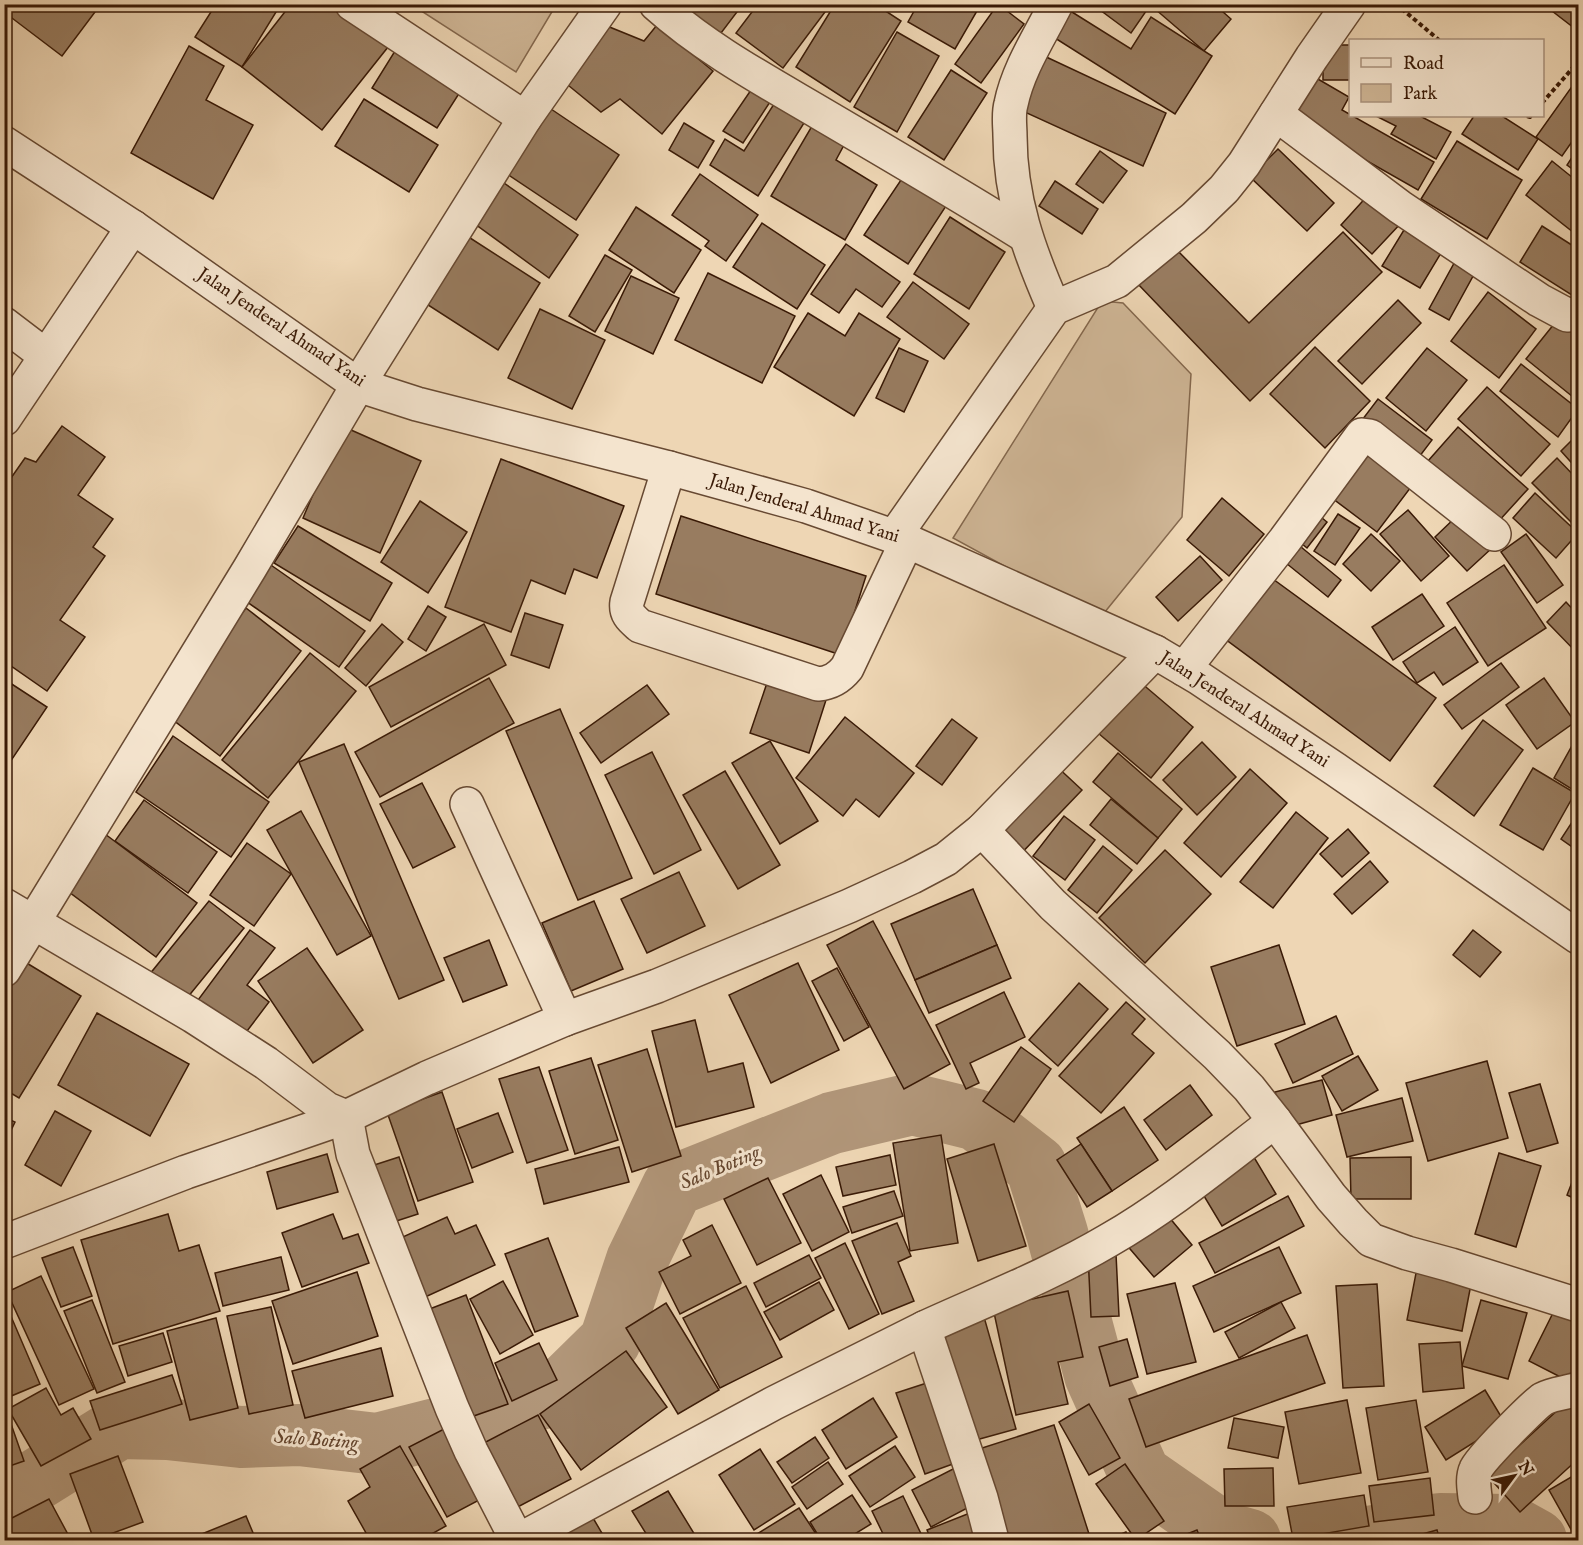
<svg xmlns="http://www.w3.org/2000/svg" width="1583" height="1545" font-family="'IM FELL English',serif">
<rect width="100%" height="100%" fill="#eed6b4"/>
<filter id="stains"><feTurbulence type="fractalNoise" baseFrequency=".00333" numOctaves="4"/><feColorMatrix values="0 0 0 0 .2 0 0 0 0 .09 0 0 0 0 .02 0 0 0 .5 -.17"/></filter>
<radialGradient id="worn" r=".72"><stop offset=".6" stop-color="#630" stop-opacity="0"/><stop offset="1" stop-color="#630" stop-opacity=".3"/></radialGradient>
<g fill="#cfb696" stroke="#84684e" stroke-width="1.5">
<polygon points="412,5 556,4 556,5 516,72"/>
<polygon points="1102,301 1123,303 1191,374 1182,517 1100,618 953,538"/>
</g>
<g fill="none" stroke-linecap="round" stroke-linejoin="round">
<g stroke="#b19679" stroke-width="62">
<polyline points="4,1500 119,1428 167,1429 241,1437 299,1435 377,1444 471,1420 556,1394 610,1341 637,1260 673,1186 832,1123 912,1104 977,1120 1036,1166 1057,1233 1095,1375 1140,1475 1222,1532 1250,1540"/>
<polyline points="1352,1540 1440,1524 1509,1525 1536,1540"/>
</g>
</g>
<g fill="#987c60" stroke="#3a1a06" stroke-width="1.5">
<polygon points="4,4 101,4 62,56 4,12"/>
<polygon points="216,4 281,4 242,67 195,37"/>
<polygon points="291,4 334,4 388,47 322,130 242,67"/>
<polygon points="677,4 743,4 718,37"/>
<polygon points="758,4 831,4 783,68 736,33"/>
<polygon points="835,4 875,4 901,21 850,102 796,67"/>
<polygon points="918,4 981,4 955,49 908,22"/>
<polygon points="998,4 1024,24 981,83 955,64"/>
<polygon points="1092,4 1151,4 1131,33"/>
<polygon points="1159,4 1214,4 1231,19 1204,51 1155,9"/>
<polygon points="1543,4 1578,4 1578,31"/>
<polygon points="1064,7 1131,49 1151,17 1212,56 1175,114 1047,33"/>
<polygon points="657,25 713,71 662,134 620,99 601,112 563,81 607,26 644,41"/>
<polygon points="897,32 939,56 897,132 854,107"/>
<rect x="1323" y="45" width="27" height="35"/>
<polygon points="189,46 224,66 206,100 253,125 213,199 131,153"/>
<polygon points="395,51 460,92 437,128 372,88"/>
<polygon points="1042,55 1166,113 1143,166 1018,109"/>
<polygon points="951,70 987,93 944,160 908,137"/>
<polygon points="1311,75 1349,97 1342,110 1434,162 1418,190 1288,116"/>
<polygon points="1578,78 1578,133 1562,156 1536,137"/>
<polygon points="751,90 770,102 743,143 723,131"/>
<polygon points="364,99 438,145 409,192 335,146"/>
<polygon points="774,104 804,123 758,196 710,165 725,139 744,151"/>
<polygon points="551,109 619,155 576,220 507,174"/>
<polygon points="1376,116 1420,116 1451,132 1436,159 1391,134 1396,126"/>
<polygon points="1474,116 1502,116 1538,139 1518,170 1462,134"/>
<polygon points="684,123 714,141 698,168 669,150"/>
<polygon points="812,126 844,145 836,160 877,185 845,240 771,196"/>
<polygon points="1457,141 1522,180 1487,239 1421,199"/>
<polygon points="1578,148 1578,173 1567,165"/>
<polygon points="1278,149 1334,203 1307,231 1250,177"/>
<polygon points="1100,151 1127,171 1103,203 1076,184"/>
<polygon points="1552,161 1578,182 1578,236 1526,195"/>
<polygon points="700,174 758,215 726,261 705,246 709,241 672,215"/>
<polygon points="903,177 946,206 908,264 864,235"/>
<polygon points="1055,181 1098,209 1082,234 1039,206"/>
<polygon points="504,183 578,235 549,278 475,224"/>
<polygon points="1370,193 1402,222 1372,254 1341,225"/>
<polygon points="636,207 701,250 674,293 609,250"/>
<polygon points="950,217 1005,252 969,309 914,274"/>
<polygon points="762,223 825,265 797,309 733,267"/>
<polygon points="1407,225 1444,248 1420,288 1382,266"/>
<polygon points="1542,226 1578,249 1578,299 1520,262"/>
<polygon points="1343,232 1382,272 1250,401 1137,283 1174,247 1249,323"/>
<polygon points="467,236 540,283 498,350 425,303"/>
<polygon points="846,244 900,282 882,307 856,289 839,313 811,294"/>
<polygon points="605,255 632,270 595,332 569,316"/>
<polygon points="1458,256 1478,267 1449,320 1429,309"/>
<polygon points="708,273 795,316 762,383 675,340"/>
<polygon points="631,276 679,298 653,354 605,331"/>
<polygon points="913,282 969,324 944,359 887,317"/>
<polygon points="1488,292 1536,329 1499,378 1451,341"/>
<polygon points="1398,300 1421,323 1362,384 1338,361"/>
<polygon points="540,309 605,340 572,409 508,378"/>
<polygon points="808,313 845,336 859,313 900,339 854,416 774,367"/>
<polygon points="1562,314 1578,327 1578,401 1526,359"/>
<polygon points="1315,347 1370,401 1325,448 1270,394"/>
<polygon points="899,348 928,361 904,412 876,398"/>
<polygon points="1427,348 1467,380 1426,431 1386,398"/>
<polygon points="1521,364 1578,409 1558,437 1500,391"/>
<polygon points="1487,387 1550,444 1521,476 1458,419"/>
<polygon points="1378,399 1432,440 1413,465 1359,424"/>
<polygon points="62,426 105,457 78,495 113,519 93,547 105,556 60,620 85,637 47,691 4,661 4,488 25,458 36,462"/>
<polygon points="342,426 421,461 380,553 303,518"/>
<polygon points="1458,427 1528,489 1497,523 1428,461"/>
<polygon points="1578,434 1578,470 1561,451"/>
<polygon points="1361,444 1414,483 1377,532 1324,492"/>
<polygon points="1557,458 1578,480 1578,529 1532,483"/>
<polygon points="501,459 624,506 597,578 574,569 565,594 531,580 511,632 445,607"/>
<polygon points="1535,493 1578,533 1556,558 1513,518"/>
<polygon points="1222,498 1264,534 1229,576 1187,540"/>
<polygon points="420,501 467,532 428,593 381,562"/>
<polygon points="1311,509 1327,522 1307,548 1291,535"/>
<polygon points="1408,510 1449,556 1421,581 1380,534"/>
<polygon points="1460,513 1492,548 1467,571 1435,537"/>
<polygon points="1338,514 1360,528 1335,565 1314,551"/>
<polygon points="681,516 866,576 841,655 656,594"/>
<polygon points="298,526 392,583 370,621 274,563"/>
<polygon points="1371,534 1400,561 1371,591 1343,564"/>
<polygon points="1526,534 1563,585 1537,603 1501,552"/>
<polygon points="1295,542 1341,580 1328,597 1281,559"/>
<polygon points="1200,556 1222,580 1178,621 1156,597"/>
<polygon points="268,563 365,631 339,667 243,599"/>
<polygon points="1504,565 1546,628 1488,666 1447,603"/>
<polygon points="1262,571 1436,698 1390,761 1217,633"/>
<polygon points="1422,594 1444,626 1393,660 1372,627"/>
<polygon points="1566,602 1578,615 1578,654 1547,622"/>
<polygon points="428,606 446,617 426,651 408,639"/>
<polygon points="246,608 301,651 220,756 164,713"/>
<polygon points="525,613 563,625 549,668 511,655"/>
<polygon points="382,624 403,642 366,686 345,668"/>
<polygon points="484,624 506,665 391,727 369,687"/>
<polygon points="1455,627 1478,662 1443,685 1434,672 1417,683 1403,662"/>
<polygon points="310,653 356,691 268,798 222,760"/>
<polygon points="1501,663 1519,687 1462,729 1444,705"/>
<polygon points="489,678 514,723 380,797 355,752"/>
<polygon points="1544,678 1575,722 1537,749 1506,705"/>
<polygon points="4,679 47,707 4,771"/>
<polygon points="768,680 826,700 809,753 750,733"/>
<polygon points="1140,682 1193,727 1151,778 1098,733"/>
<polygon points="647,685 669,714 601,763 580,733"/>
<polygon points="560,709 632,878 578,900 506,731"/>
<polygon points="845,717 914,773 879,817 856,799 843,816 796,778"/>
<polygon points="952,719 977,738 942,785 916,766"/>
<polygon points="1483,720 1523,750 1474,816 1434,786"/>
<polygon points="1578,735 1578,793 1554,778"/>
<polygon points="173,736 269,802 231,857 136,792"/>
<polygon points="770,741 818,821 780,844 732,763"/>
<polygon points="1202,742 1236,777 1197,815 1163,780"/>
<polygon points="344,744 444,980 399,999 299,762"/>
<polygon points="652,752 701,850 654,874 605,775"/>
<polygon points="1118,753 1182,809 1158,838 1093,782"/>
<polygon points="1053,763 1082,790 1015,860 986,833"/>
<polygon points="1533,768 1575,793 1543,850 1500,825"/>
<polygon points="1250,769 1287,803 1221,877 1184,843"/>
<polygon points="725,771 780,865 738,889 683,795"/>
<polygon points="422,783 455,847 413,868 380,804"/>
<polygon points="1111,799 1158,838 1137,864 1090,825"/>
<polygon points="144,800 217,852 188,893 115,841"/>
<polygon points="301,811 371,936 337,955 267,830"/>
<polygon points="1296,812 1328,838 1273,908 1240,882"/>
<polygon points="1578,813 1578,851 1561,839"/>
<polygon points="1064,816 1095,840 1065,880 1033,856"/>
<polygon points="1348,829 1369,853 1342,877 1320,854"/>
<polygon points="101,831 197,903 156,957 61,886"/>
<polygon points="247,843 291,874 254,926 210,895"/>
<polygon points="1103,846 1132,870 1097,913 1068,890"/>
<polygon points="1165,850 1211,894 1145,963 1099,918"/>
<polygon points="1370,861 1388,882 1352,914 1334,894"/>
<polygon points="679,872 705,926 647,953 621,899"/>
<polygon points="973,889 997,945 915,980 891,924"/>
<polygon points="209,901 244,928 183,1003 149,975"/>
<polygon points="594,901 623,969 571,991 542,923"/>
<polygon points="873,921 950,1064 904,1089 827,945"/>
<polygon points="250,930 275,948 247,985 269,1002 244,1035 198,1000"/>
<polygon points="1473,930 1501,952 1480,977 1453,955"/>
<polygon points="489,940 507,985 463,1002 444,958"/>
<polygon points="997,945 1011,978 929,1013 915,980"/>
<polygon points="1279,945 1305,1024 1237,1046 1211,967"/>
<polygon points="307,948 363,1030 313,1063 258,981"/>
<polygon points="25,962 81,996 19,1098 4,1089 4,996"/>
<polygon points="798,963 839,1050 771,1083 729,995"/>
<polygon points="837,968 869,1027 844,1041 812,981"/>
<polygon points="1079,983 1108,1009 1058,1066 1029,1040"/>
<polygon points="1004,992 1025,1037 970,1063 979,1083 966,1089 936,1025"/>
<polygon points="1126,1002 1145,1019 1132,1034 1154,1053 1101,1113 1059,1076"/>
<polygon points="97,1013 189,1064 150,1136 58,1085"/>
<polygon points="1336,1016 1353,1054 1293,1083 1275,1044"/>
<polygon points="695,1020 708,1072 743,1063 754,1107 676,1127 652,1031"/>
<polygon points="1021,1047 1051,1069 1014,1122 983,1101"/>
<polygon points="647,1049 681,1156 632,1172 598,1065"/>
<polygon points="1358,1056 1378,1090 1342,1111 1322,1076"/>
<polygon points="591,1058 618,1140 575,1154 549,1071"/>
<polygon points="1487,1061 1508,1138 1428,1161 1406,1083"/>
<polygon points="539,1067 568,1150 527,1163 499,1079"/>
<polygon points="1322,1080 1332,1115 1285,1128 1275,1092"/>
<polygon points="1540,1084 1558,1143 1527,1152 1509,1093"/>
<polygon points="1190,1085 1212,1115 1166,1150 1144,1120"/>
<polygon points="442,1092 473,1182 418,1201 387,1112"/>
<polygon points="1402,1098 1413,1141 1347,1157 1336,1115"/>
<polygon points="1124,1107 1158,1160 1112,1191 1077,1138"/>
<polygon points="55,1111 91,1131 61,1186 25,1165"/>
<polygon points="498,1113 513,1152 472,1168 457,1129"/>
<polygon points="4,1117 15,1122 4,1145"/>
<polygon points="941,1135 958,1243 910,1251 893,1143"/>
<polygon points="994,1144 1026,1246 978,1261 947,1159"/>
<polygon points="1081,1144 1112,1191 1087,1207 1057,1160"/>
<polygon points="619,1147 629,1182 544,1204 535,1169"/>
<polygon points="1499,1153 1541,1166 1516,1247 1475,1234"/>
<polygon points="327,1154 338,1192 277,1209 267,1172"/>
<polygon points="1252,1154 1276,1194 1222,1226 1198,1186"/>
<polygon points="890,1155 896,1185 843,1196 836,1167"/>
<polygon points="399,1157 418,1214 384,1225 365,1168"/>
<polygon points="1411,1157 1411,1199 1351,1199 1350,1158"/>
<polygon points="1578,1167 1578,1200 1567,1195"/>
<polygon points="821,1175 849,1232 812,1251 783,1194"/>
<polygon points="768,1178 801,1243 757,1265 724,1199"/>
<polygon points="894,1191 903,1216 852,1233 843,1207"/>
<polygon points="1288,1196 1304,1226 1215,1273 1199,1243"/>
<polygon points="1164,1211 1192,1245 1154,1277 1125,1243"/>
<polygon points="168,1214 179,1251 199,1245 220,1311 113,1344 81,1240"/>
<polygon points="333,1214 343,1239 358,1234 369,1263 302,1287 282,1233"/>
<polygon points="447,1217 455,1234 476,1225 495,1265 423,1298 396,1240"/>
<polygon points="897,1223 911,1256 898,1262 914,1301 882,1314 852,1241"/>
<polygon points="712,1225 741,1283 680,1314 659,1272 691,1256 683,1240"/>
<polygon points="548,1238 578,1316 535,1332 505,1254"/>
<polygon points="845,1243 879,1314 849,1329 815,1258"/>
<polygon points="73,1247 92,1296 61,1307 42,1258"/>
<polygon points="1279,1247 1301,1293 1214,1332 1193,1286"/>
<polygon points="1116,1254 1119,1316 1091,1317 1088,1255"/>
<polygon points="809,1255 821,1278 766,1307 754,1283"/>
<polygon points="281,1257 289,1290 223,1306 215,1273"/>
<polygon points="1417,1268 1472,1279 1462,1331 1407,1320"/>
<polygon points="357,1272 378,1336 293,1364 272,1301"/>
<polygon points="41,1276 94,1389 59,1405 7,1292"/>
<polygon points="503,1281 533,1335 500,1354 470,1299"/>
<polygon points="819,1282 834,1310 780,1340 764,1312"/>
<polygon points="1175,1283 1196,1362 1147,1374 1127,1294"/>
<polygon points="1377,1284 1384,1386 1343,1388 1336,1286"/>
<polygon points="746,1286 782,1357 720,1388 683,1318"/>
<polygon points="1068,1291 1083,1357 1058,1362 1068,1404 1016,1415 993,1308"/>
<polygon points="466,1295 508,1404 468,1418 427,1310"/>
<polygon points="4,1300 40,1384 4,1399"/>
<polygon points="92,1300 125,1382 97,1393 64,1311"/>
<polygon points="1481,1300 1527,1313 1508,1379 1462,1366"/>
<polygon points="1281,1302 1295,1328 1239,1358 1225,1332"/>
<polygon points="666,1303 719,1390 678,1414 626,1328"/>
<polygon points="271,1307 293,1405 249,1414 227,1316"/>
<polygon points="1556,1307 1578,1318 1578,1386 1529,1361"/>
<polygon points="984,1317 1016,1429 965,1443 933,1332"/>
<polygon points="216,1318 238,1408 190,1420 167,1331"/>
<polygon points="163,1333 172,1362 128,1376 119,1346"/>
<polygon points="1307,1335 1325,1383 1146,1447 1129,1399"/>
<polygon points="1127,1339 1138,1377 1110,1386 1099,1347"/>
<polygon points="1460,1342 1464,1388 1423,1392 1419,1344"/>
<polygon points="539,1343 557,1380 512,1401 495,1363"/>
<polygon points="381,1348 393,1396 305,1418 292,1371"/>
<polygon points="626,1351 667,1407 581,1470 540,1414"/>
<polygon points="172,1375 182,1404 100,1430 90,1401"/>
<polygon points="936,1380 964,1460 925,1474 896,1393"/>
<polygon points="46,1388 61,1415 73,1408 91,1439 41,1466 8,1409"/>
<polygon points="1485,1390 1505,1423 1446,1460 1425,1427"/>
<polygon points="1573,1396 1578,1402 1578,1459 1520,1512 1487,1475"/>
<polygon points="873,1398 897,1437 846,1469 822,1430"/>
<polygon points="1347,1400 1361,1473 1299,1484 1285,1412"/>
<polygon points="1416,1400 1428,1472 1378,1480 1366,1408"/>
<polygon points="1089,1404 1120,1458 1089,1475 1059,1422"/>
<polygon points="538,1415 571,1479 512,1510 478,1446"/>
<polygon points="1234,1418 1284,1427 1278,1458 1228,1448"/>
<polygon points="10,1421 24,1461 4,1468 4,1423"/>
<polygon points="1054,1425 1090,1537 1078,1540 1009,1540 979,1449"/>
<polygon points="446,1428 483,1498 447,1517 409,1447"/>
<polygon points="815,1437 829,1458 792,1483 777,1462"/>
<polygon points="400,1446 446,1526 421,1540 370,1540 348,1501 370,1487 360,1469"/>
<polygon points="895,1446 915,1477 870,1507 849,1476"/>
<polygon points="760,1449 795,1504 754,1530 719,1475"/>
<polygon points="118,1456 143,1522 94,1540 70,1474"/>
<polygon points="828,1462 843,1484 807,1509 792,1487"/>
<polygon points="1125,1464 1164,1521 1136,1540 1096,1484"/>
<polygon points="955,1468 975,1504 931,1527 912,1490"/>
<polygon points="1273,1468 1274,1506 1225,1506 1224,1469"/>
<polygon points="1578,1473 1578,1540 1577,1540 1549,1490"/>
<polygon points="1430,1478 1434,1515 1374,1522 1369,1486"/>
<polygon points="668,1491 698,1540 650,1540 632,1511"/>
<polygon points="852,1495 871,1524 845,1540 821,1540 810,1522"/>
<polygon points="1364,1495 1369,1526 1293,1539 1287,1507"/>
<polygon points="903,1496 924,1540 886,1540 872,1511"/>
<polygon points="49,1499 71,1540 4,1540 4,1522"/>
<polygon points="799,1508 820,1540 761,1540 757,1534"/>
<polygon points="975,1511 987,1540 931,1540 927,1530"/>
<polygon points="246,1516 256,1540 193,1540 192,1538"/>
<polygon points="593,1518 606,1540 554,1540"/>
<polygon points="1197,1530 1201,1540 1172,1540"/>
<polygon points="1437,1530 1440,1540 1401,1540"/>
<polygon points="1126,1532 1130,1540 1107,1540"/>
</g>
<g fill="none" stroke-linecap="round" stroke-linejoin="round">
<defs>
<g id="minor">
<polyline points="352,4 525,118"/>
<path d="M656,4C705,48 764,80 820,113C888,153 957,193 1024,235"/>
<polyline points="1276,114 1400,207 1539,300 1567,315 1578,314"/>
<polyline points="4,143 133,227 358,385 417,404 669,468 806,506 907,541 1155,652 1199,678 1335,769 1578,937"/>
<path d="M1054,308C1029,251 1010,199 1010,136C1010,126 1008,114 1011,104C1018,69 1040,36 1056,4"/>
<polyline points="4,324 46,356"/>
<polyline points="4,419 133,227"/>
<path d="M669,468L627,602C625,614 632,619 640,626L818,684C831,683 839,678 847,668L907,541"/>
<polyline points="894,537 1054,308 1117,281 1194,218 1224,189 1244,164 1312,57 1349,4"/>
<polyline points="1184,669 1285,540 1362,435 1370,436 1494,534"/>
<polyline points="467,804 565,1019"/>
<polyline points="982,830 1053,905 1217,1055 1249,1088 1275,1121 1331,1197 1353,1222 1371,1240 1407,1253 1451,1265 1578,1305"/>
<polyline points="4,905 193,1016 266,1063 327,1109 346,1117 353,1154 452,1408 471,1451 517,1540"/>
<polyline points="4,970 250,568 358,385 525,118 605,4"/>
<polyline points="4,1242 186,1172 346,1117 427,1078 565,1019 657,986 849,906 912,877 946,859 982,830 1155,652"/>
<path d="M924,1328C985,1300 1050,1275 1109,1240C1168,1206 1221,1162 1275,1121"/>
<path d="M1475,1497C1474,1488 1472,1478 1476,1469C1479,1460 1534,1405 1543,1399C1554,1393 1567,1393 1578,1389"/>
<polyline points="519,1540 774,1403 924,1328 981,1498 992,1540"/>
</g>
</defs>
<use href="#minor" stroke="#674932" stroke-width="36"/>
<g stroke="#3a1a06" stroke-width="4" stroke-dasharray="4.5 3" stroke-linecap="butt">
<polyline points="1396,4 1439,40"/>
<polyline points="1542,103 1578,62"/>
<polyline points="1527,116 1530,117 1531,116"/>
</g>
<use href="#minor" stroke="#f4e4ce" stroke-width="33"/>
</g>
<g text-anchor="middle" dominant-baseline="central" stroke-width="6" stroke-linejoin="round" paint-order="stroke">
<g font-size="18" fill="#3a1a06" stroke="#f4e4ce">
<text transform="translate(281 328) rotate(34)">Jalan Jenderal Ahmad Yani</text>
<text transform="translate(804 509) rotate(17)">Jalan Jenderal Ahmad Yani</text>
<text transform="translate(1244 710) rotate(33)">Jalan Jenderal Ahmad Yani</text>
</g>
<g font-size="20" font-style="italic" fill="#64452e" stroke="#f4e4ce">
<text transform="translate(720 1168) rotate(-23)">Salo Boting</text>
<text transform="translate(316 1440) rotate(4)">Salo Boting</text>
</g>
</g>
<rect width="1583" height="1545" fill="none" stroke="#eed6b4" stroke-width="24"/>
<rect x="6" y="6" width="1571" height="1533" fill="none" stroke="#3a1a06" stroke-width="3"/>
<rect x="12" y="12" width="1559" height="1521" fill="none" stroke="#3a1a06" stroke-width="1.5"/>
<rect x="1349" y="39" width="195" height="78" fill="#f4e4ce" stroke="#aa937e" stroke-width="1.5"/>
<rect x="1361" y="58" width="30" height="9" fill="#f4e4ce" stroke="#aa937e" stroke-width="1.5"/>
<text x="1403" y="69" font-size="18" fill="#3a1a06">Road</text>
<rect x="1361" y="84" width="30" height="18" fill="#cfb696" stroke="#aa937e" stroke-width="1.5"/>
<text x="1403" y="99" font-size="18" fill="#3a1a06">Park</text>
<g transform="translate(1514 1476) rotate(57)" stroke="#f4e4ce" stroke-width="4.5" paint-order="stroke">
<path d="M0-4.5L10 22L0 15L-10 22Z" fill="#3a1a06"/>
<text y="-9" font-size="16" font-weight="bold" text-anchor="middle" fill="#3a1a06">N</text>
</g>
<rect width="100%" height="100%" filter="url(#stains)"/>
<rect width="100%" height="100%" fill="url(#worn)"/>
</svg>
